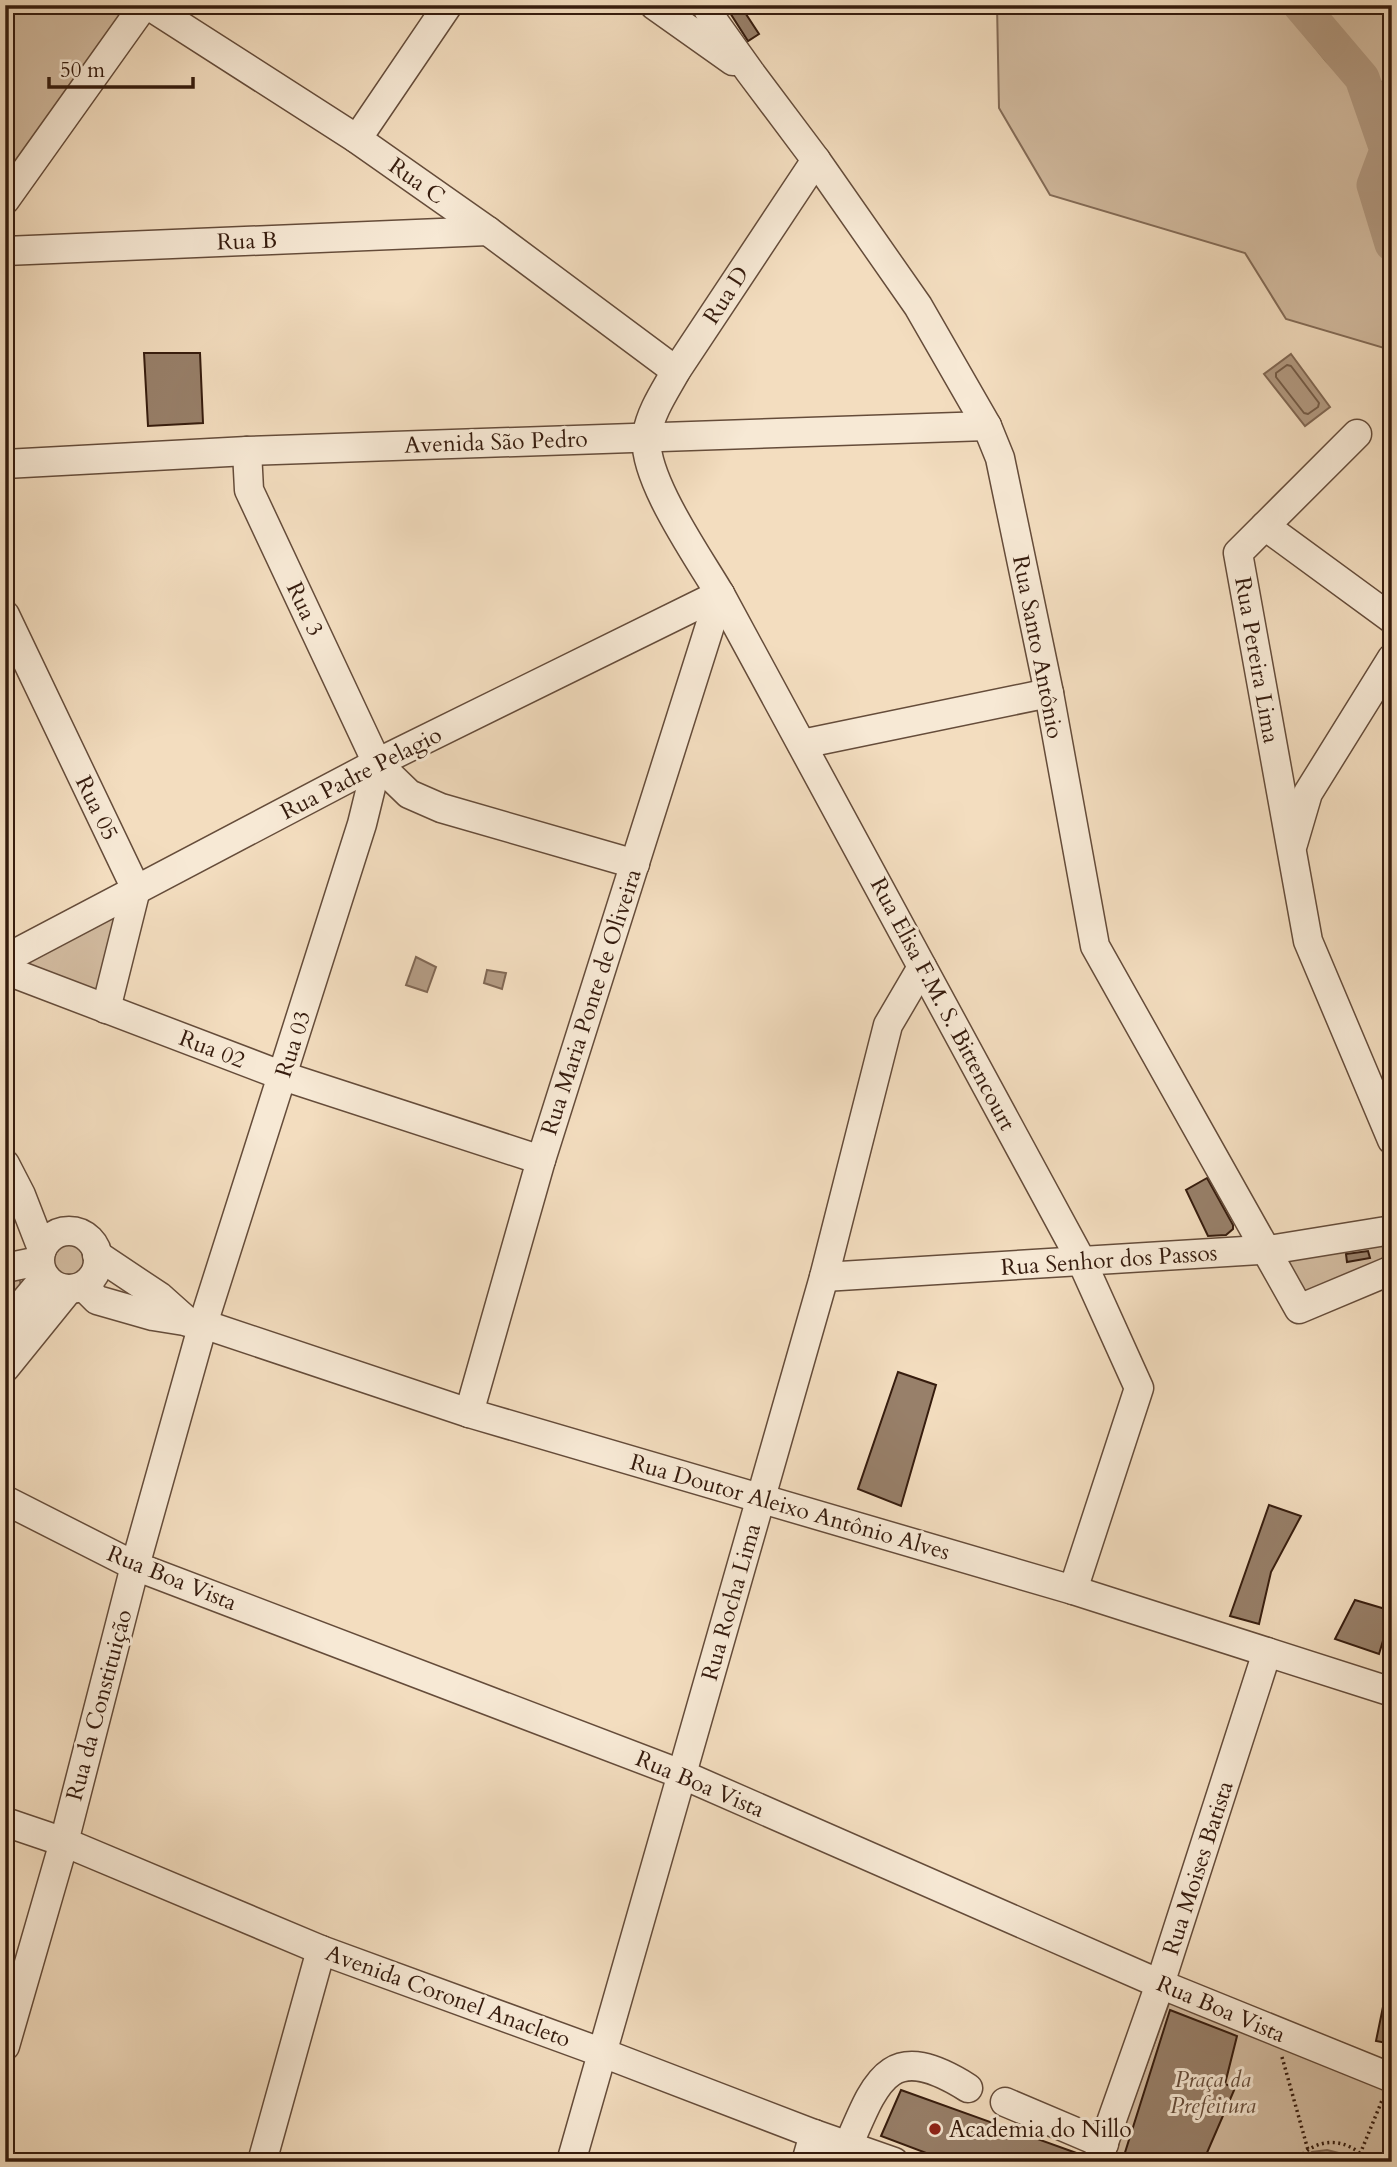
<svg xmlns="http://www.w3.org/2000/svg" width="1397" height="2167" font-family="Cardo,serif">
<rect width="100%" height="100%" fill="#f3ddbf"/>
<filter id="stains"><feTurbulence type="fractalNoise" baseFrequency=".00286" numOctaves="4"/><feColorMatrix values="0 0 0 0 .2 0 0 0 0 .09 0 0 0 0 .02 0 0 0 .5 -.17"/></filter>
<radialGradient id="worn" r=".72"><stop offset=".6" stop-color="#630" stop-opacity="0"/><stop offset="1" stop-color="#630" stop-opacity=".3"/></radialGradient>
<g fill="#d3bca1" stroke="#846c58" stroke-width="2">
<polygon points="5,5 129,5 5,183"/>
<polygon points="997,5 1281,5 1326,61 1392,127 1392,342 1384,348 1286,319 1245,253 1050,195 999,108"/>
<polygon points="1311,5 1392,5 1392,94"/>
<polygon points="119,909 102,994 14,963"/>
<polygon points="5,1196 10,1199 13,1228 10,1232 10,1249 22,1288 5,1308"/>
<polygon points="1392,1233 1392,1267 1300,1305 1271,1252"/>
<circle cx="68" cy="1260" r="16"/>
<polygon points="1171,1998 1392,2090 1392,2162 1111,2162"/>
</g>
<g fill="#b39b83" stroke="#816854" stroke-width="2">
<polygon points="1291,354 1330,407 1305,426 1264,374"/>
<polygon points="416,957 436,967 427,992 406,985"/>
<polygon points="487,970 506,973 502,989 484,983"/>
<polygon points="1327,2150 1354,2157 1359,2162 1301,2162 1312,2152"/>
</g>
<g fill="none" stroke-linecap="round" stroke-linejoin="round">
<polygon stroke="#745c48" stroke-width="2" points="1287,365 1291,366 1319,403 1318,407 1308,414 1304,413 1276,377 1276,373"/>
<polyline stroke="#b39b83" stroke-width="35" points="1300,5 1362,78 1387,150 1374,185 1392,244"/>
</g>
<g fill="#98806a" stroke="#361c0e" stroke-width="2">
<polygon points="725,5 740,5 759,34 748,41"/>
<polygon points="144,353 200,353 203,423 148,426"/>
<polygon points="1207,1178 1233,1225 1233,1229 1226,1235 1208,1236 1186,1190"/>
<polygon points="1368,1251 1370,1258 1347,1262 1346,1254"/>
<polygon points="898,1372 936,1385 901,1506 858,1489"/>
<polygon points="1269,1505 1301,1516 1271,1572 1259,1624 1230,1616"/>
<polygon points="1355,1600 1392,1611 1379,1654 1335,1639"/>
<polygon points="1385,1997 1392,1998 1392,2044 1376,2041"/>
<polygon points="1170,2010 1237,2036 1225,2084 1235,2088 1203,2162 1122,2162"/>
<polygon points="901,2090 1082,2155 1081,2162 950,2162 881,2136"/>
</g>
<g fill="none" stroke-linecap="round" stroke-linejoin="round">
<defs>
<g id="minor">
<polyline points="148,5 357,139 488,231 676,371"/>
<polyline points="654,5 733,61"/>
<polyline points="706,5 715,23 750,72 816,160 918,306 987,426 1000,458 1049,693 1095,946 1299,1309 1392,1270"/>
<polyline points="357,139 448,5"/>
<path d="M816,160L676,371C665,391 651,411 647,434C640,475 699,558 720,594L1082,1262L1139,1388L1073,1590"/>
<polyline points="5,200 144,5"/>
<polyline points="5,251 488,231"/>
<polyline points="1357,434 1238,553 1308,941 1392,1140"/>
<polyline points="247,451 249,490 377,763 409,794 441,808 635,864"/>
<polyline points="5,464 247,451 987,426"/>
<polyline points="1265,526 1392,619"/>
<polyline points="5,615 136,889 106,1009"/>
<polyline points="802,744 1049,693"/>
<polyline points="1293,844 1308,793 1392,658"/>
<polyline points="5,959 377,763 720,594"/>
<polyline points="5,970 283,1076 541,1160"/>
<polyline points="5,1164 21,1195 42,1249"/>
<circle cx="69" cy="1260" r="29"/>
<polyline points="97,1255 160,1297 188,1322"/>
<polyline points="5,1268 39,1261"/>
<polyline points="824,1277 1275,1249 1392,1230"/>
<polyline points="83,1286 97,1300 153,1316 203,1324 469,1413 1073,1590 1392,1692"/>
<polyline points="5,1325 45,1277"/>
<polyline points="5,1368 69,1289"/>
<polyline points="469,1413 541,1160 720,594"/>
<polyline points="5,1500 135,1566 681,1774 1160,1984 1392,2078"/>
<polyline points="5,1822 64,1842 321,1950 603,2053 814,2134 894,2162"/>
<polyline points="5,2046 64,1842 135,1566 203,1324 362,824 377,763"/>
<polyline points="1005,2102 1104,2144"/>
<path d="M848,2146C877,2078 890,2039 968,2088"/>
<polyline points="262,2162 321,1950"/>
<polyline points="571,2162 824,1277 888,1025 922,967"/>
<polyline points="806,2162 814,2134"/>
<polyline points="1097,2162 1160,1984 1267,1652"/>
</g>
</defs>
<use href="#minor" stroke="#654c3a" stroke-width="31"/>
<g stroke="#361c0e" stroke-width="3.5" stroke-dasharray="2 3.5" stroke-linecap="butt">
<polyline points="1282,2057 1308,2150"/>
<polyline points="1360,2154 1383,2098"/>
<path d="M1295,2162C1316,2136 1347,2136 1369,2162"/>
</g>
<use href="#minor" stroke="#f7e9d5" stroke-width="28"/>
</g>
<circle fill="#8f2418" stroke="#f7e9d5" stroke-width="2.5" cx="935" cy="2129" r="7"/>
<g text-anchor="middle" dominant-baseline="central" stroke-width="6" stroke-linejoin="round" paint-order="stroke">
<g font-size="23" fill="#361c0e" stroke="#f7e9d5">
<text transform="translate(417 181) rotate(35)">Rua C</text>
<text transform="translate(247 241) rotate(-2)">Rua B</text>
<text transform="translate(726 295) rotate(-57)">Rua D</text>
<text transform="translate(496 442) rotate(-2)">Avenida São Pedro</text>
<text transform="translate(305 609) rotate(65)">Rua 3</text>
<text transform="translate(1038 647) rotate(79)">Rua Santo Antônio</text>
<text transform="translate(1257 660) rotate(80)">Rua Pereira Lima</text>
<text transform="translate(361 773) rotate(-27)">Rua Padre Pelagio</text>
<text transform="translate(97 808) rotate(64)">Rua 05</text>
<text transform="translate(591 1002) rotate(-72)">Rua Maria Ponte de Oliveira</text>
<text transform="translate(943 1004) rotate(62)">Rua Elisa F.M. S. Bittencourt</text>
<text transform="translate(293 1044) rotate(-72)">Rua 03</text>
<text transform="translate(212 1049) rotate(21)">Rua 02</text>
<text transform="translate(1109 1260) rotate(-4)">Rua Senhor dos Passos</text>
<text transform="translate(790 1507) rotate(16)">Rua Doutor Aleixo Antônio Alves</text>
<text transform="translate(172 1578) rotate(22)">Rua Boa Vista</text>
<text transform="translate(731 1602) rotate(-74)">Rua Rocha Lima</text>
<text transform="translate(99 1705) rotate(-75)">Rua da Constituição</text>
<text transform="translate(700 1784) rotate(23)">Rua Boa Vista</text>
<text transform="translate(1198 1868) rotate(-72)">Rua Moises Batista</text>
<text transform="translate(448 1996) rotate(20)">Avenida Coronel Anacleto</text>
<text transform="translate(1221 2009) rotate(23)">Rua Boa Vista</text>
</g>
<g font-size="23" font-style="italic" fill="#654c3a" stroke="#f7e9d5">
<text x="1213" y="2079">Praça da<tspan x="1213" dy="26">Prefeitura</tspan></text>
</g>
<g font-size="23" fill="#361c0e" stroke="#f7e9d5" text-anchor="start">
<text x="949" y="2129">Academia do Nillo</text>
</g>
</g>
<rect width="1397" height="2167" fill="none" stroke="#f3ddbf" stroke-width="28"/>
<rect x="7" y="7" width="1383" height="2153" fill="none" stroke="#361c0e" stroke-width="3.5"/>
<rect x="14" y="14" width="1369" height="2139" fill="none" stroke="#361c0e" stroke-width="2"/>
<path d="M49 77v10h144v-10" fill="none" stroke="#361c0e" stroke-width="3.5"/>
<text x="60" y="77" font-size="21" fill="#361c0e" stroke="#f7e9d5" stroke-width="5" paint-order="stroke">50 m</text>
<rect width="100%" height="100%" filter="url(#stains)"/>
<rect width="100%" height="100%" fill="url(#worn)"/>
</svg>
